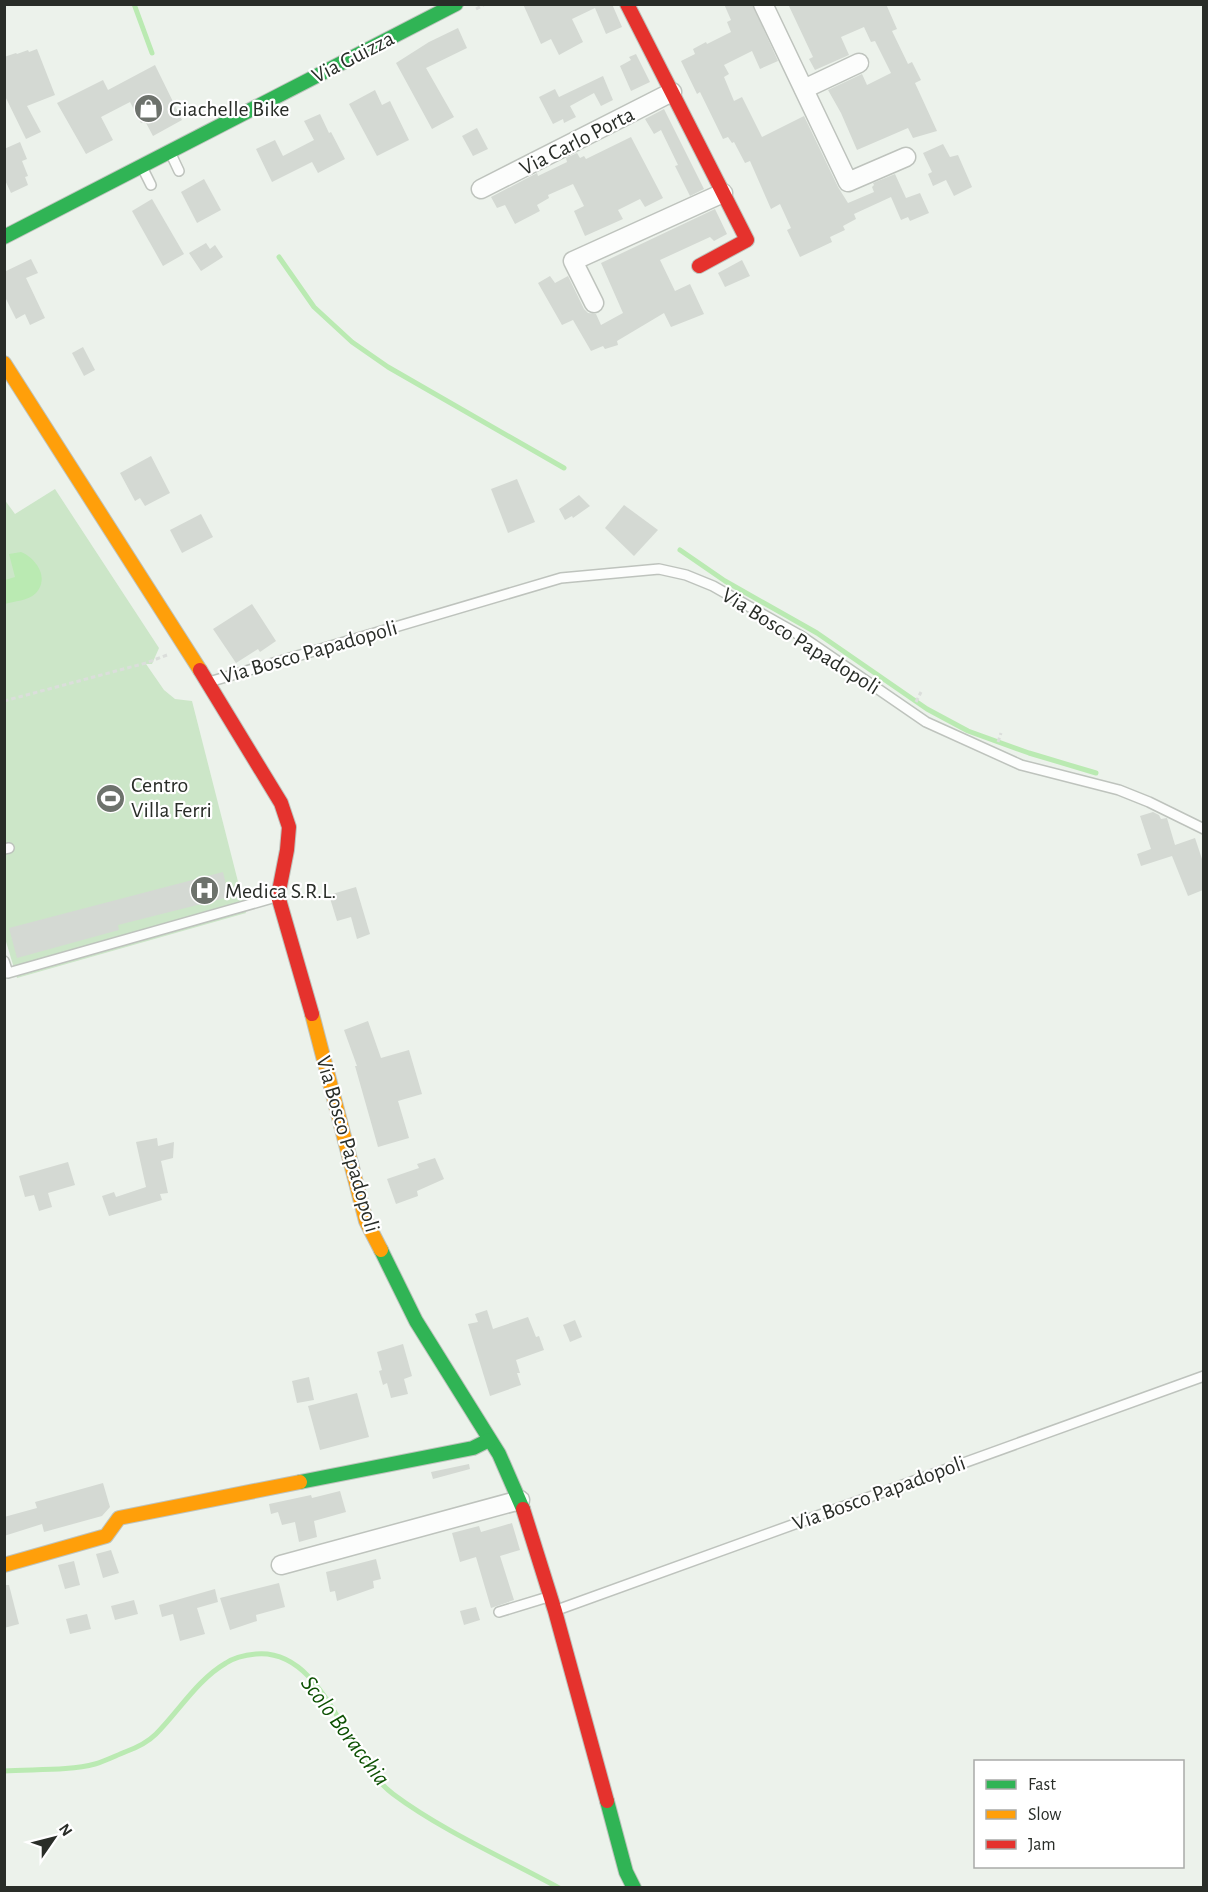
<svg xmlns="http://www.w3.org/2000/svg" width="1208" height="1892" font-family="'Alegreya Sans',sans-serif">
<rect width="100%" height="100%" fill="#ecf2eb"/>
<polygon fill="#cce6c8" points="55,489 159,648 152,664 146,664 164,690 175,699 192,701 246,913 17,978 4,935 4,499 15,514"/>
<path fill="#baeab2" d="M21,552C36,558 50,578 36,593C28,601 14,601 5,604V580L15,577L9,554Z"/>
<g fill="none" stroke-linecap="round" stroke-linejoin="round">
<g stroke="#baeab2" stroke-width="5">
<polyline points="134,4 152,53"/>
<polyline points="279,257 314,307 352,342 388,367 564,468"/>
<polyline points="680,550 725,581 817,633 927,709 968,731 1029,753 1096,773"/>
<path d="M4,1771C31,1769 70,1771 95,1764C105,1761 115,1756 125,1752C136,1748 147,1743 156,1734C179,1711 197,1680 226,1663C235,1657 246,1655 256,1654C325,1648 346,1759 393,1794C441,1830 506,1859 559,1888"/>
</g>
</g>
<g fill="#d4d9d3">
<polygon points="523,4 612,4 622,27 606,34 595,8 572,19 583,42 559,55 551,39 541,44"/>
<polygon points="724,4 752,4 778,61 760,69 752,51 724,65 729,74 724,77 734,101 742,97 762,137 804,116 838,187 848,203 874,192 872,187 874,185 873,183 895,174 906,198 920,193 929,213 910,221 908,217 901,220 891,197 854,214 856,219 843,226 845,230 830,237 832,242 800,257 787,230 791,228 780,204 771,209 750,161 745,163 734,142 732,143 728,137 723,139 700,92 697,94 681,61 695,54 693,49 706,42 707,44 731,32 727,22 731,20"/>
<polygon points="788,4 886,4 897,29 892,31 908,64 912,62 921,80 915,83 937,131 913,138 908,128 857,150 841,113 828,90 862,74 867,85 891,73 875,41 871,42 864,27 841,37 849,55 815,70 809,59 813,57"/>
<polygon points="458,28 467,48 426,68 454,117 432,129 396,63 429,42"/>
<polygon points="37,49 55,95 27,106 41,132 26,139 4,94 4,57 16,53 17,54 28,50 29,52"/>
<polygon points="636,54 650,82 631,91 620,66 631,60 629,57"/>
<polygon points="155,65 182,120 153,136 145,121 141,123 130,102 101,117 113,140 86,154 57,103 103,80 108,90"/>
<polygon points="603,76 613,100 601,106 594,93 570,106 576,117 564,123 563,119 553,124 539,97 555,89 559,97"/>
<polygon points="375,90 382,105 390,101 409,140 377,156 349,104"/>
<polygon points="664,109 704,189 690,196 675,166 678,165 661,130 654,134 645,119"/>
<polygon points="320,114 329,133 331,132 345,159 318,173 312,162 272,182 256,149 275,140 283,156 314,140 304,121"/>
<polygon points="477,128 488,149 473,156 462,136"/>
<polygon points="631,137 663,198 645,207 640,199 618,210 623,219 585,236 574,211 584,206 573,184 548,195 549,198 537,205 540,211 515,224 505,205 497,208 491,197 537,173 538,176 567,162 566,158 577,153 580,158 584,156 586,159"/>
<polygon points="20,142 27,159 22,161 28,176 25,177 28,185 11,193 4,178 4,149"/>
<polygon points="943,144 950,157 958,155 972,187 954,196 946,180 933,186 928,174 932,172 923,153"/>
<polygon points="204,179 221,210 197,223 181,192"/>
<polygon points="152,199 184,254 163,266 132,211"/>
<polygon points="715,209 727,234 714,241 710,237 660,260 675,291 690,284 704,314 671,327 664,313 617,341 618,345 605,349 603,346 591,351 573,320 562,325 538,283 550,276 555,283 568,276 584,309 588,313 596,314 601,325 623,313 601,263"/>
<polygon points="206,243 210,249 215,245 223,257 201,271 189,253"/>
<polygon points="31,259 38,273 26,278 45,318 30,325 25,314 16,319 4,295 4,272"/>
<polygon points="742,260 750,276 725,287 718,273"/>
<polygon points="83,347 95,370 84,376 72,353"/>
<polygon points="151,456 170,493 145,506 140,498 135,501 120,473"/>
<polygon points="517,479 535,522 508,533 491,489"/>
<polygon points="579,495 590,506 573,518 572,516 565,520 559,509"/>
<polygon points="624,505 658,530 634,556 605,528"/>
<polygon points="201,514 213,537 182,553 170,530"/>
<polygon points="252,604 276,641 260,652 258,649 236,663 213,629"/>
<polygon points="1153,812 1159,815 1161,819 1167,818 1175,845 1195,838 1203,862 1203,890 1188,896 1172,856 1141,866 1137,854 1151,849 1140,816"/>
<polygon points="223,872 229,897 118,925 119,930 17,958 9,928"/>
<polygon points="356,887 370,934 357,939 351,917 337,921 329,895"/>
<polygon points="368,1021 381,1058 409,1050 422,1094 398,1101 409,1138 378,1147 355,1066 357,1066 344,1030"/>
<polygon points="157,1138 158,1146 174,1142 173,1158 161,1161 168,1193 160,1194 162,1200 109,1216 102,1196 114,1192 116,1197 146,1187 136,1142"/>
<polygon points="435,1158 444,1179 417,1191 418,1196 396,1204 387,1179 419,1168 417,1164"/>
<polygon points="68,1162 75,1185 48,1193 52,1207 39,1211 34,1195 25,1197 19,1176"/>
<polygon points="487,1310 493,1329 528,1317 536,1337 539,1336 544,1350 516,1360 520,1373 517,1373 521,1385 490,1396 468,1324 478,1322 475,1314"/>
<polygon points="575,1320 582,1337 570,1342 563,1325"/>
<polygon points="403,1344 412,1376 404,1379 408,1394 391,1398 387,1383 383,1385 379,1371 382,1370 377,1352"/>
<polygon points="309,1377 314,1400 297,1403 292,1381"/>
<polygon points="357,1393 369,1437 320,1450 308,1406"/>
<polygon points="469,1464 470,1469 433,1479 431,1472"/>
<polygon points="103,1483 110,1507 102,1516 44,1532 42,1524 4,1536 4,1517 37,1508 35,1502"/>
<polygon points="340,1491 346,1512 314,1521 317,1537 299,1542 295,1522 282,1525 278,1512 271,1514 269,1504 311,1495 312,1498"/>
<polygon points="512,1523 520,1550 500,1556 514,1600 491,1608 476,1557 460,1562 452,1533 479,1526 481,1532"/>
<polygon points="111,1550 119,1573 103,1578 96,1554"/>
<polygon points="376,1559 381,1579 373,1581 374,1588 337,1601 335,1591 330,1592 326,1572"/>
<polygon points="74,1561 80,1585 65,1589 58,1565"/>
<polygon points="279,1583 285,1607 256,1615 257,1621 230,1630 220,1598"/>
<polygon points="4,1585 9,1585 19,1624 4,1628"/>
<polygon points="215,1589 218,1602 197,1608 205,1634 180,1641 173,1614 162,1617 159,1605"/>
<polygon points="134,1600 138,1614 115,1620 111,1606"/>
<polygon points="476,1607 480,1620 464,1625 460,1611"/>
<polygon points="87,1614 91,1629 70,1634 66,1619"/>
</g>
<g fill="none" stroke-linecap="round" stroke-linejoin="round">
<defs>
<g id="lane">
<polyline points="171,154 179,171"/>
<polyline points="143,169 151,185"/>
<polyline points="209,682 561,578 659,569 686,575 713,586 801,636 926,722 1021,765 1119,790 1149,802 1204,829"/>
<polyline points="4,849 9,848"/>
<polyline points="4,961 8,973 276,897"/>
<polyline points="557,1610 1204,1376"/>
<polyline points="499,1612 548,1597"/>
</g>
<g id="street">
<polyline points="763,4 848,182 906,157"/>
<polyline points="804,89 859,63"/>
<polyline points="481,189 672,92"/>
<polyline points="594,303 573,261 723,193"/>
<polyline points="281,1565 520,1500"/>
</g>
<g id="fast">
<polyline points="4,237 456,4"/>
<polyline points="381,1250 416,1321 499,1454 523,1509"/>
<polyline points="300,1482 473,1448 489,1440"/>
<polyline points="607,1801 626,1872 634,1888"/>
</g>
<g id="slow">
<polyline points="4,363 200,670"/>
<polyline points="312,1014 366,1221 381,1250"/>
<polyline points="4,1565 106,1536 119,1518 300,1482"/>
</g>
<g id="jam">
<polyline points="627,4 747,240 699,266"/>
<polyline points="200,670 281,803 289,827 287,850 278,896 312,1014"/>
<polyline points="523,1509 555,1611 607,1801"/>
</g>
</defs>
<use href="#lane" stroke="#bec3bd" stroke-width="12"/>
<use href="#street" stroke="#bec3bd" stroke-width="21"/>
<use href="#fast" stroke="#bec3bd" stroke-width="16"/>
<use href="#slow" stroke="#bec3bd" stroke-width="16"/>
<use href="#jam" stroke="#bec3bd" stroke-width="16"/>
<g stroke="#dbdedb" stroke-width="3" stroke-dasharray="4.5 3" stroke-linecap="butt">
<polyline points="476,9 485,4"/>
<polyline points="4,701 146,663 167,655"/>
<polyline points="916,702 921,692"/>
<polyline points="998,742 1001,733"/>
</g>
<use href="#lane" stroke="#fcfdfc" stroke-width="9"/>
<use href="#street" stroke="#fcfdfc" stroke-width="18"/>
<use href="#fast" stroke="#30b455" stroke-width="14"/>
<use href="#slow" stroke="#ff9f0a" stroke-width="14"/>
<use href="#jam" stroke="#e5322d" stroke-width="14"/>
</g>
<defs>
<symbol id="shop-disc" viewBox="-11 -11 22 22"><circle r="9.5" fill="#6d726c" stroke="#fff"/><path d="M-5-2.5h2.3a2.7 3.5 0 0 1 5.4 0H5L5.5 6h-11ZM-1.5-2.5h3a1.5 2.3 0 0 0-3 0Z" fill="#fff"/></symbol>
<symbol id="stadium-disc" viewBox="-11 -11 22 22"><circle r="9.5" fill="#6d726c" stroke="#fff"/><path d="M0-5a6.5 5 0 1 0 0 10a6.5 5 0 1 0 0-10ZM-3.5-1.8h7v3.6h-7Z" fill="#fff"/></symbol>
<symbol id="hospital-disc" viewBox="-11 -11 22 22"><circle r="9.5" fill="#6d726c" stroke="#fff"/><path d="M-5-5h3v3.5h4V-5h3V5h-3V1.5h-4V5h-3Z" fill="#fff"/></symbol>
</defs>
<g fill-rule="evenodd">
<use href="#shop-disc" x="132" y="92" width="33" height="33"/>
<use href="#stadium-disc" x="94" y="782" width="33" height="33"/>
<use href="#hospital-disc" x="188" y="874" width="33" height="33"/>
</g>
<g text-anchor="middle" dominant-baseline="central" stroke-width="4.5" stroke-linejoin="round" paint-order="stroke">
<g font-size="22" fill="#292d28" stroke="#fff">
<text transform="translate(353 57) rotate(-27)">Via Guizza</text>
<text transform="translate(577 141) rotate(-27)">Via Carlo Porta</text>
<text transform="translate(801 641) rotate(32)">Via Bosco Papadopoli</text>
<text transform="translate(309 652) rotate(-16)">Via Bosco Papadopoli</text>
<text transform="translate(348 1144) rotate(74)">Via Bosco Papadopoli</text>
<text transform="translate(879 1493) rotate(-20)">Via Bosco Papadopoli</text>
</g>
<g font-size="22" fill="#292d28" stroke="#fff" text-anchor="start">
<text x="169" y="109">Giachelle Bike</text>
<text x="131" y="785">Centro<tspan x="131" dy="25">Villa Ferri</tspan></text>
<text x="225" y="891">Medica S.R.L.</text>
</g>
<g font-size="24" font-style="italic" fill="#0d5103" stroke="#fff">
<text transform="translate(345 1731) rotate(53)">Scolo Boracchia</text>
</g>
</g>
<rect width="1208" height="1892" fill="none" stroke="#292d28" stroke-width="12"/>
<rect x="974" y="1760" width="210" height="108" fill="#ffffff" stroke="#a9aba9" stroke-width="1.5"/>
<rect x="986" y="1780" width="30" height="9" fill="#30b455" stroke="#a9aba9" stroke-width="1.5"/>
<text x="1028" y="1790" font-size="18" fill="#292d28">Fast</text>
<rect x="986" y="1810" width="30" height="9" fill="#ff9f0a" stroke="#a9aba9" stroke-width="1.5"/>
<text x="1028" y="1820" font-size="18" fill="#292d28">Slow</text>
<rect x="986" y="1840" width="30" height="9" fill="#e5322d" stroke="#a9aba9" stroke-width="1.5"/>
<text x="1028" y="1850" font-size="18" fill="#292d28">Jam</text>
<g transform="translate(54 1838) rotate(55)" stroke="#ffffff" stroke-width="4.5" paint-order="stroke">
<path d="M0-4.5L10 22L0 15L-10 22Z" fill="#292d28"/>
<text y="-9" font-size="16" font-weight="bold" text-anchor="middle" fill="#292d28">N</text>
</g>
</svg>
